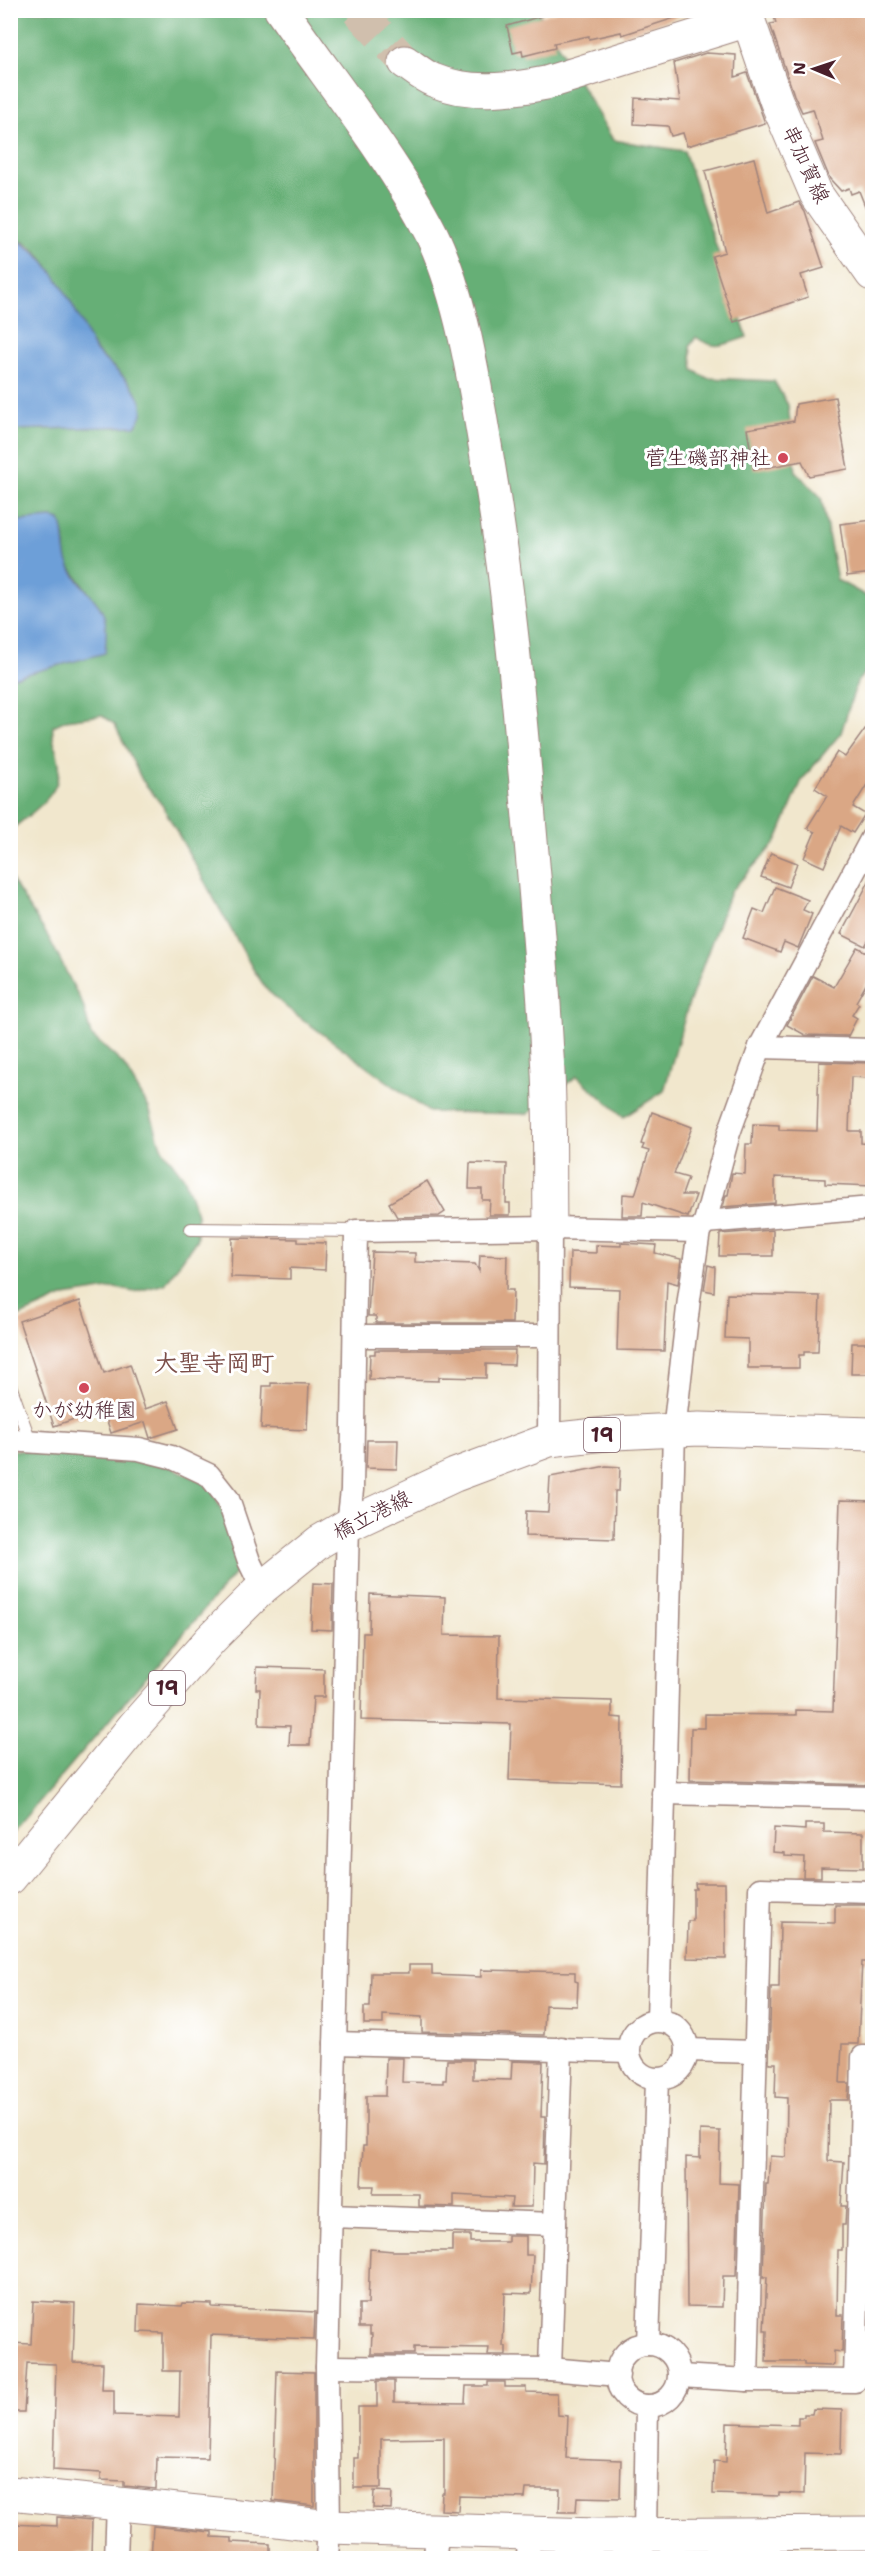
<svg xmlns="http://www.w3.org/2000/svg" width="883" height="2569" font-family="'Shantell Sans','Klee One',sans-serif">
<rect width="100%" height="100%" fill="#fff"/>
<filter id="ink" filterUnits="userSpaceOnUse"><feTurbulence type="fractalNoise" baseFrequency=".0167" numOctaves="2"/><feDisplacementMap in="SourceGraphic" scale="12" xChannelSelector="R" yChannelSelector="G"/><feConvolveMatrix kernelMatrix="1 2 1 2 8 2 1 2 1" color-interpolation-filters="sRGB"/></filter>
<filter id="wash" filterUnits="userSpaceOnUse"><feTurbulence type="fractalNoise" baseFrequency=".008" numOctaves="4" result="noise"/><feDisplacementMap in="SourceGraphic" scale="24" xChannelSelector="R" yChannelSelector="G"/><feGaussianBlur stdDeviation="1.35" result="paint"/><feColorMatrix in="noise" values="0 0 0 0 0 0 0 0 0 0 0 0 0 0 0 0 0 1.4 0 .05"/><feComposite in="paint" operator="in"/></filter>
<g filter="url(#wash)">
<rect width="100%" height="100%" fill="#f1e7cd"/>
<g fill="#66af76" stroke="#586750" stroke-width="1.5">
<path d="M11,11H538L613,140L684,151L747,337C725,344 716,352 696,337L690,346L693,370L707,378L774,381L788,405L796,472L821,497L837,580L872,599V664L857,682L841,733L802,780L776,842L730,892L688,1006L664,1091L624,1117L577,1076L528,1114L429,1112L286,1007L267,990L253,969L162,805L142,780L115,725L102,715L66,720L53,726C51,740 57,750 59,763C63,795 32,812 11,830V678L104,653L102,611L69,566L65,556V539L60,520L51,518L19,521L11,533V430L135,426C133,414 134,397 130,385C126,376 102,359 95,349C78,327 46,235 11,240Z"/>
<polygon points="10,877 49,938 83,1005 91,1035 123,1064 149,1108 161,1147 185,1179 197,1214 197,1239 165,1284 134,1292 115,1288 65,1296 11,1320"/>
<polygon points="11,1450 121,1456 163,1463 211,1486 235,1542 237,1571 11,1835"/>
</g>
<g fill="#6d9fd8" stroke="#5c5f82" stroke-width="1.5">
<path d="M15,239C48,255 67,294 83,325C87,333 90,343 95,350C109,366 129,378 139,397C145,409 143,417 135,426L11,430L10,240Z"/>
<path d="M51,518L60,520C67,535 62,551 69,565C76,583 94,595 102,611C108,623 106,640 105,653L11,678V533L14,523L19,521Z"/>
</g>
<g id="blocks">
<g fill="#daa785">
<polygon points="562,10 687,10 687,14 622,35 621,32 589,39 589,36 554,43 555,48 523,56 522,51 513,53 507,26"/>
<polygon points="772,10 873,10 873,221 871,221 859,191 851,194 849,188 841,191 830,179 815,143 823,141 813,109 802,112 794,95 770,24 776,23"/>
<polygon points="706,53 736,55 735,77 747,73 765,123 687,146 683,133 671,136 668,126 634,124 635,98 680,101 674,63"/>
<polygon points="754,158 768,213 799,202 805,211 824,268 801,275 808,297 734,322 712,256 725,252 705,171"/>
<polygon points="835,397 848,469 809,476 802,461 754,470 747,429 794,421 796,404"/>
<polygon points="873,520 873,573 847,576 840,524"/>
<polygon points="873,718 873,775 853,807 865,814 853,833 841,826 824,867 804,858 815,832 807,828 827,796 815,788 837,752 845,757"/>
<polygon points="771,853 797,863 788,887 761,877"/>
<polygon points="873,874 873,932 865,946 841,934"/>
<polygon points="775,887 808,900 803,910 812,914 798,948 784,942 780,952 743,938 754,909 764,913"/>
<polygon points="857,947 873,956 873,972 856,1002 859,1004 852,1015 857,1018 848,1036 805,1035 787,1025 813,976 834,987"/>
<polygon points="819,1062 870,1063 870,1078 851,1077 849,1131 861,1131 861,1143 873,1144 873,1186 825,1184 825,1179 775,1177 775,1203 723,1207 726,1195 728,1195 732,1173 745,1174 746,1144 752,1144 753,1124 779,1125 779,1130 817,1131"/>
<polygon points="652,1112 692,1127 674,1174 688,1178 682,1195 696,1195 688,1217 643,1202 642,1216 622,1216 623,1194 635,1195 649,1151 642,1149 644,1145 641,1144"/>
<polygon points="470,1163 507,1164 506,1203 510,1203 510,1215 489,1215 490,1200 482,1200 482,1189 469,1189"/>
<polygon points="427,1181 445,1212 439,1216 397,1217 389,1203"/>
<polygon points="773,1230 773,1256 719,1256 720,1234"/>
<polygon points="232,1238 298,1239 298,1242 326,1243 325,1270 290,1268 290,1279 231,1277"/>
<polygon points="621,1243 656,1245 655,1253 681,1259 678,1284 667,1281 664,1351 617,1350 619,1289 569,1287 570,1252 596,1253 596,1245 621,1246"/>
<polygon points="372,1252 415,1253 415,1262 475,1264 479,1271 480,1255 507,1256 506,1290 513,1290 512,1323 376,1323 376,1316 368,1316"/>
<polygon points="708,1265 715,1267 714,1292 704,1290"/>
<polygon points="727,1294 820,1296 818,1352 804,1352 804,1355 799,1355 799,1368 748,1368 748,1339 725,1338"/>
<polygon points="80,1301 104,1373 130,1364 145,1409 168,1401 178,1429 150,1438 145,1422 111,1433 103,1409 54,1426 19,1321"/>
<polygon points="852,1343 873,1343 873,1374 851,1374"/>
<polygon points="375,1350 515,1350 514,1365 486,1364 486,1378 439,1377 439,1381 369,1379 370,1354 375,1354"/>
<polygon points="271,1383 309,1384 307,1430 261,1428 263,1386 271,1386"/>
<polygon points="367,1440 398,1440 397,1469 366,1468"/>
<polygon points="606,1466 620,1467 619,1491 615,1491 614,1539 525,1536 526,1511 548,1512 550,1477"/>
<polygon points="840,1500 873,1501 873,1785 690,1780 691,1728 705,1728 705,1714 796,1715 796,1710 833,1711"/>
<polygon points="313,1583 333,1584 332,1630 311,1629"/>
<polygon points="370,1594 445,1597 444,1635 499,1636 498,1698 612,1701 612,1717 622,1718 621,1784 509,1780 511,1724 361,1720 363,1633 369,1633"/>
<polygon points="257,1667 324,1669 324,1697 313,1697 310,1745 289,1745 290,1726 259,1725 260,1689 256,1689"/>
<polygon points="805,1824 824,1824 824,1832 863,1833 863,1868 821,1867 821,1877 803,1877 804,1857 785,1856 785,1853 773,1852 774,1828 805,1830"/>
<polygon points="695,1883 725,1883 726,1959 687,1958 688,1921 693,1921 693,1889 696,1889"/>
<polygon points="835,1905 871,1905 873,1927 873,1962 862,1962 858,2044 842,2044 840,2083 849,2083 848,2100 829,2100 828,2161 844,2162 841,2206 846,2206 845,2225 842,2225 842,2250 838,2250 837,2315 843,2315 842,2352 834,2351 834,2364 830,2366 804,2365 804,2362 766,2362 767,2331 764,2331 767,2277 763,2277 766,2184 768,2184 770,2156 786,2157 787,2098 775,2097 776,2063 769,2063 771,1987 779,1987 780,1922 835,1923"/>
<polygon points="409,1965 432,1965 432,1975 481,1977 481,1970 575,1972 575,1981 578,1982 577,2006 545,2005 544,2035 422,2032 422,2017 383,2015 383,2024 364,2024 364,2007 370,2007 371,1973 409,1973"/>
<polygon points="386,2058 403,2058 402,2082 443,2083 443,2080 446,2080 447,2060 473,2060 473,2079 511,2080 512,2061 543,2062 541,2117 545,2117 544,2164 533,2163 532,2207 511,2207 512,2198 454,2195 454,2207 419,2206 419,2194 373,2194 374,2186 361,2186 363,2146 366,2146 366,2096 385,2096"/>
<polygon points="700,2130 720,2131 719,2183 739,2184 736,2276 723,2276 722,2307 687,2306 686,2157 700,2158"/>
<polygon points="452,2235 470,2235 470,2242 508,2242 508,2236 526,2236 526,2255 533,2255 531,2294 505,2293 503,2346 506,2346 506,2355 488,2355 489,2348 414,2347 414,2354 371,2354 372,2334 370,2334 370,2327 359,2327 359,2304 368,2304 370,2249 393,2251 452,2251"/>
<polygon points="33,2301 75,2303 73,2362 103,2363 102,2390 114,2390 114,2415 179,2417 180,2371 163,2371 163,2333 138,2332 139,2304 182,2306 183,2303 212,2304 212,2307 315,2312 314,2339 211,2335 208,2458 157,2457 156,2489 124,2486 124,2481 101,2480 101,2473 53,2470 56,2364 27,2363 24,2412 10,2412 10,2343 31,2344"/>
<polygon points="277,2371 314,2372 314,2506 273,2501"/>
<polygon points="377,2381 394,2381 394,2402 465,2403 466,2386 488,2386 488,2382 505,2382 505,2387 526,2387 526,2392 557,2393 558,2415 568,2416 566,2458 621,2460 620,2498 577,2497 576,2512 559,2512 560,2489 526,2489 525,2498 459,2496 458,2511 441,2510 442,2493 444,2493 444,2438 381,2439 381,2488 354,2488 354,2458 358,2458 358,2407 377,2407"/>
<polygon points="813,2409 842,2410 841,2454 805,2453 804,2494 779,2493 779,2496 713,2494 714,2461 726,2462 727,2423 798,2425 798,2417 804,2417 804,2414 812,2414"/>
<polygon points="374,2491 392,2492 391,2509 373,2508"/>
<polygon points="57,2517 92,2520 91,2554 74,2553 74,2559 10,2559 10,2524 57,2526"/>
<polygon points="153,2526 212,2532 212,2537 232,2538 232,2542 270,2544 270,2559 151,2559"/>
</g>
</g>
</g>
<g filter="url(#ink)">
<use href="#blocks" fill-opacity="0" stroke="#9e837c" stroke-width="1.5"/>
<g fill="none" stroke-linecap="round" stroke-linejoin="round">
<polyline stroke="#d0bfad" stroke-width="33" stroke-dasharray="33 16" stroke-linecap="butt" points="357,10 405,62"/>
<defs>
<g id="lane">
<polyline points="191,1229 356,1231"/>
<polyline points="10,1385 30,1441"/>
<polyline points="595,2558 597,2536"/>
</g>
<g id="street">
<polyline points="760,1047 872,1050"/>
<polyline points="705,1222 872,1208"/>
<polyline points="355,1336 549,1336"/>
<polyline points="10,1440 139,1449 171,1457 209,1475 228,1499 249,1561 262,1588"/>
<polyline points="549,1440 550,1228"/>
<polyline points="663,1793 872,1798"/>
<polyline points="658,2020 674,1431 689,1299 699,1231 705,1222 729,1133 760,1047 872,838"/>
<circle cx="658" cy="2050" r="29"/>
<polyline points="335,2043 628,2051"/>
<polyline points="687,2050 756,2052"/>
<polyline points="331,2216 555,2224"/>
<polyline points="648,2344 657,2080"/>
<circle cx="648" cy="2375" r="31"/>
<polyline points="327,2367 550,2369 618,2375"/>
<polyline points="550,2369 561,2048"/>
<polyline points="680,2376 747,2380 855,2381 863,2057 872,2057"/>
<polyline points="747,2380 760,1889 872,1892"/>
<polyline points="645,2534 647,2406"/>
<polyline points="116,2558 118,2504"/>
<polyline points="327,2558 329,2527 327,2367 348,1525 352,1490 356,1231 550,1228 699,1231"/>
<polyline points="435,2558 437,2531"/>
<polyline points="528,2558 529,2534"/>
<polyline points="737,2558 738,2535"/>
</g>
<g id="secondary">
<path d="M281,10C330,81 392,157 431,233C463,298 477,397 489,469C508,581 518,693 528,806C535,889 543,972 547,1055C551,1112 549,1171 550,1228"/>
<polyline points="745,10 776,100 816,194 872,274"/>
<path d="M405,62C414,68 423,76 433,80C468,95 510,90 546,83L748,20"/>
<polyline points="10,2493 268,2519 329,2527 597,2535 872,2533"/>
</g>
<polyline id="primary" points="10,1878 135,1725 211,1639 262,1588 319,1542 348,1525 455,1475 549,1440 615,1433 699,1429 872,1434"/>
</defs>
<use href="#lane" stroke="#9e837c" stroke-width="14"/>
<use href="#street" stroke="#9e837c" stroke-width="25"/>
<use href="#secondary" stroke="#9e837c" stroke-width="35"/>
<use href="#primary" stroke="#9e837c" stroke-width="35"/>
<use href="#lane" stroke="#fff" stroke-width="12"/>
<use href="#street" stroke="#fff" stroke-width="22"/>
<use href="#secondary" stroke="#fff" stroke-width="33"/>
<use href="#primary" stroke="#fff" stroke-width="33"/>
</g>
</g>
<g fill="#d1495b" stroke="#fff" stroke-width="2">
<circle cx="783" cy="458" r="6"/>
<circle cx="84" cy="1388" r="6"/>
</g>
<g text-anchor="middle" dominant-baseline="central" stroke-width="6" stroke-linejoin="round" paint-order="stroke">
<g fill="#fff" stroke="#80626b" stroke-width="1.5">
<rect x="584" y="1418" width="36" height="34" rx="4.5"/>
<rect x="149" y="1671" width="36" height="34" rx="4.5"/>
</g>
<g font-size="20" font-weight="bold" fill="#4a1f2b">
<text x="602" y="1435">19</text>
<text x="167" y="1688">19</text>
</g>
<g font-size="21" fill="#4a1f2b" stroke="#fff">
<text transform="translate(806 164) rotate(65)">串加賀線</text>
<text transform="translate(372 1515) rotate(-27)">橋立港線</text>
</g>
<g font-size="21" fill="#4a1f2b" stroke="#fff" text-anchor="end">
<text x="771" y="458">菅生磯部神社</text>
<text x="84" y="1410" text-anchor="middle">かが幼稚園</text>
</g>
<g font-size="24" font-weight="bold" fill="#7c4f4a" stroke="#fff">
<text x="214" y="1363">大聖寺岡町</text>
</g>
</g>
<rect width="883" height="2569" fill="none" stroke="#fff" stroke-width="36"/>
<g transform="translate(814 69) rotate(272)" stroke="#ffffff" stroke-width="4.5" paint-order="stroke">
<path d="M0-4.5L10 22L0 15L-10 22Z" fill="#4a1f2b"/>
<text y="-9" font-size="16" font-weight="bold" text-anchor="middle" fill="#4a1f2b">N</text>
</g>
</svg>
